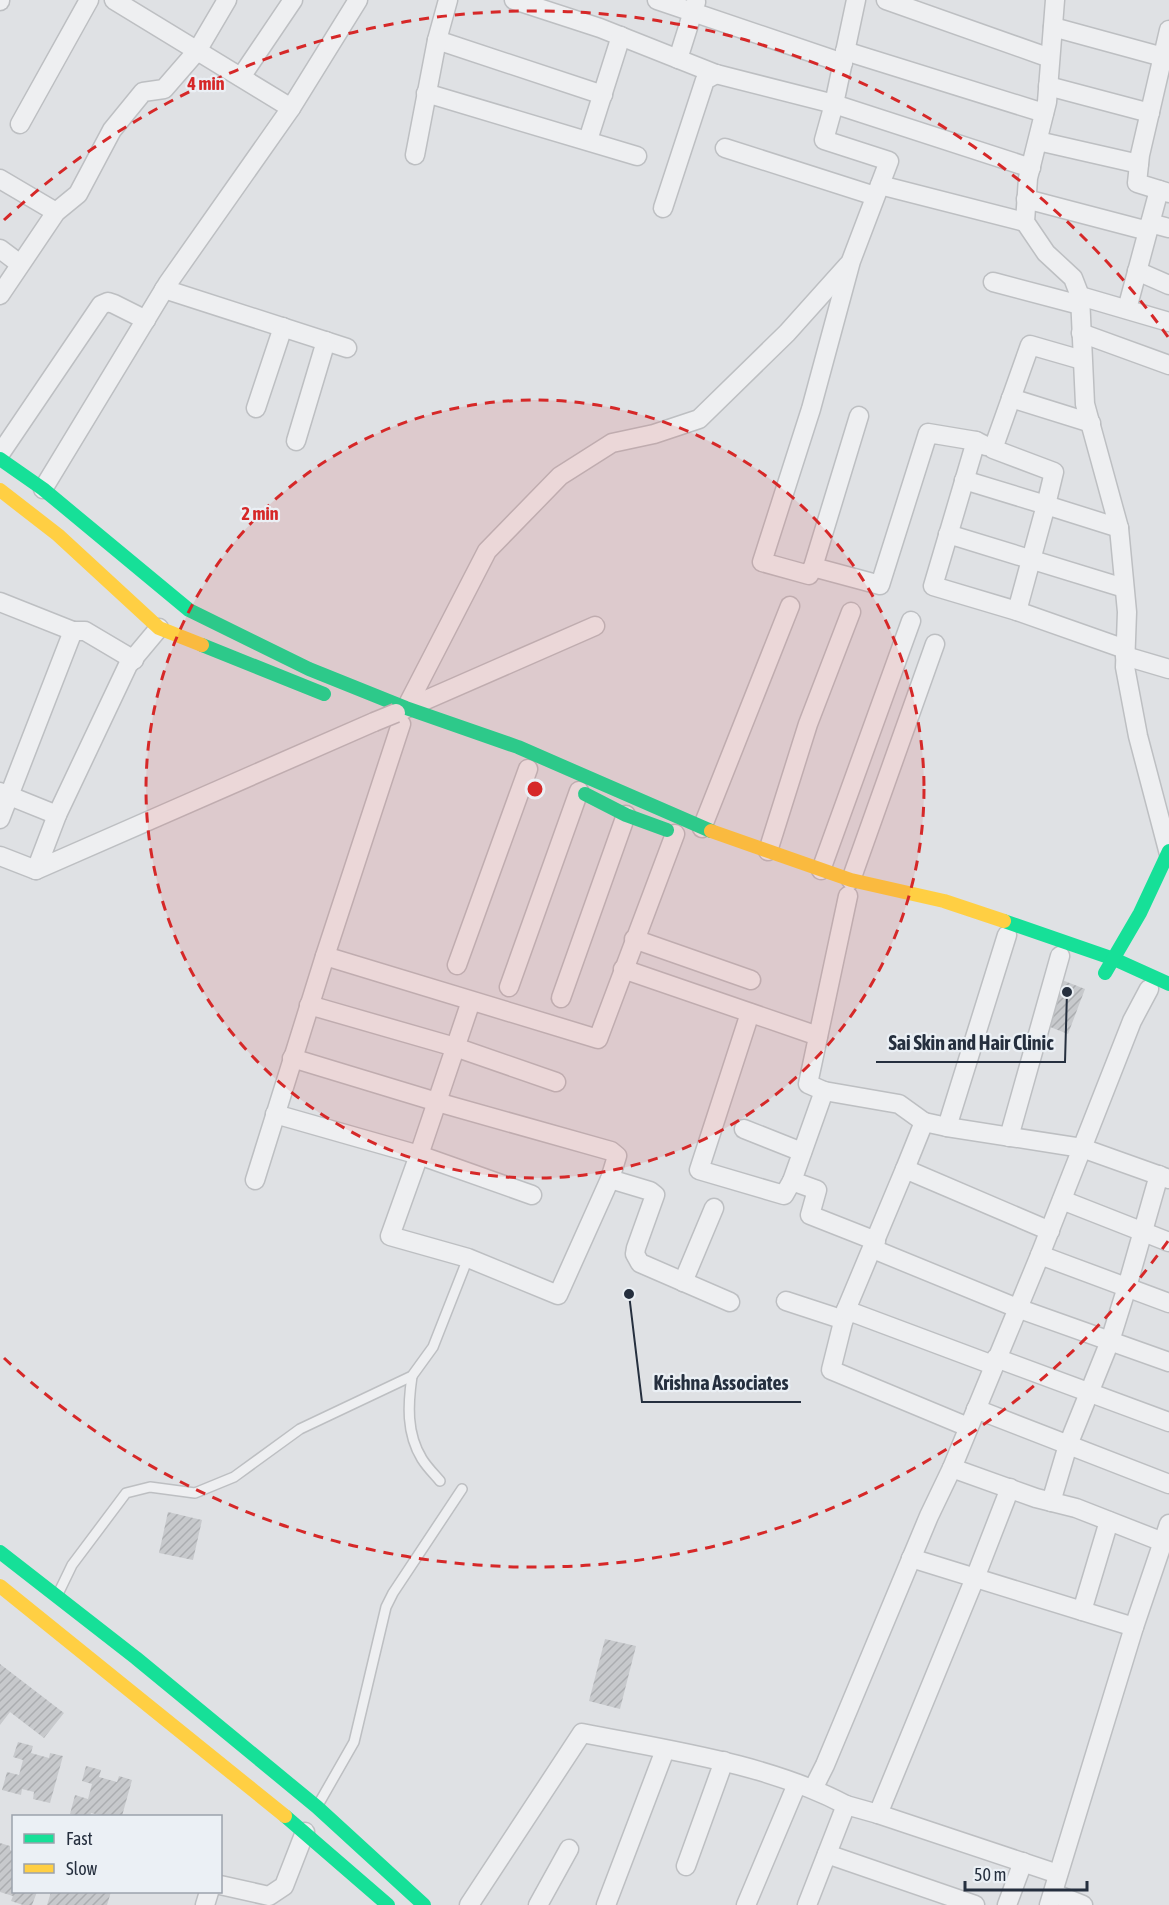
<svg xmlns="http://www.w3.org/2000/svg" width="1169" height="1905" font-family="'Asap Condensed',sans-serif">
<defs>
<pattern id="building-hatch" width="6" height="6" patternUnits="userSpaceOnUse" patternTransform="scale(1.5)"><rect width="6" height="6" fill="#c7c9cc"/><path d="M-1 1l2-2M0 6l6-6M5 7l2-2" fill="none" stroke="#abadb0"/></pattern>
</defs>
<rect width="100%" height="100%" fill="#dfe1e4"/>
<g fill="url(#building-hatch)">
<polygon points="1062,980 1085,989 1068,1034 1045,1025"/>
<polygon points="168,1512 202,1520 193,1560 159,1553"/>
<polygon points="605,1639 636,1646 620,1709 589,1701"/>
<polygon points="0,1664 64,1713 44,1738 10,1712 0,1725"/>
<polygon points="18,1742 33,1746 31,1753 49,1758 50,1753 63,1756 50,1803 33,1799 34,1792 22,1789 21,1795 2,1790 7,1772 19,1775 23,1760 13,1757"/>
<polygon points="86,1766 101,1770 99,1777 117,1782 119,1776 132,1780 122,1816 104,1816 91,1813 90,1816 80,1816 70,1814 75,1795 88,1799 92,1784 82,1781"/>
<polygon points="0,1843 10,1846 10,1850 14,1852 14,1892 37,1892 32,1905 23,1905 11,1901 13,1896 0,1892"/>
<polygon points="51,1892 111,1892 107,1905 47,1905"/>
</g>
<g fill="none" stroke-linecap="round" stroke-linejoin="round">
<defs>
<g id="lane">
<path d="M412,1376C408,1404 406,1433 422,1459C427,1467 434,1474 440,1481"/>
<polyline points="58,1594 72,1565 126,1493 150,1487 195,1493 234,1477 300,1429 412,1376 433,1347 468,1258"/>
<polyline points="318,1805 354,1742 386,1607 393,1593 462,1489"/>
</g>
<g id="street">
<polyline points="114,0 291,108"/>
<polyline points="514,0 600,28 716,74 834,104 824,140 889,161 851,261 811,409 762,562 809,575 813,567"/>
<polyline points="657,0 843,63"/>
<polyline points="856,0 834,104 1031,168"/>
<polyline points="886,0 1050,58"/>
<polyline points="1055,0 1047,102 1028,178 1025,222 1046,253 1073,278 1080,296 1085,404 1119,528 1127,612 1125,667 1138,736 1169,854"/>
<polyline points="0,1 0,0"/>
<polyline points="1053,27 1163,57"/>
<polyline points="1169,30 1140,155 1137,183 1169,193"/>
<polyline points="437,40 603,95"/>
<polyline points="845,51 1044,113"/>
<polyline points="678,59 696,2"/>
<polyline points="241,77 293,0"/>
<polyline points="1048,86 1150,113"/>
<polyline points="426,93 637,156"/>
<polyline points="20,124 89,0"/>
<polyline points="588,140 621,36"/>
<polyline points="1038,141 1139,164"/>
<polyline points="725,148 875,196"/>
<polyline points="415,155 437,40 448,0"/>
<polyline points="0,179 56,212"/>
<polyline points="880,185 1025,222"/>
<polyline points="1026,199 1148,231"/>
<polyline points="663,208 705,80 716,74"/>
<polyline points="1150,223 1169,228"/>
<polyline points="0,249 20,264"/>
<polyline points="1137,271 1169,285"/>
<polyline points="993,282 1080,305"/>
<polyline points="164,289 347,348"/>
<polyline points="0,295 56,212 78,194 112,130 143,92 164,89 197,51 227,0"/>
<polyline points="1080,296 1169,322"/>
<polyline points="1127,309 1159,190"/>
<polyline points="1081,333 1169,365"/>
<polyline points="1011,398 1091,423"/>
<polyline points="256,408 283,327"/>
<polyline points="859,416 813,567 880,585 928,433 976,441"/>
<polyline points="296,441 326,341"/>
<polyline points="986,446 976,441 933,586 1017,611"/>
<polyline points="0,454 101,305 108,302 114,304 146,320"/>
<polyline points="964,480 1046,505 1054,472 993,449 1030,345 1082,360"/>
<polyline points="43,489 168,283 291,108 358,0"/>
<polyline points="1119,528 1046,505 1017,611 1125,649"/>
<polyline points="948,534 1124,588"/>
<polyline points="0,602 73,631"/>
<polyline points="159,628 128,665 57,815 36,870 374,722"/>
<polyline points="1125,656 1169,669"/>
<polyline points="406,708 487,551 560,476 612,443 654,434 699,419 787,333 848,265"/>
<polyline points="403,710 595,626"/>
<polyline points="0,792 57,815"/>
<polyline points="0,819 73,631 85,631 134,660"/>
<polyline points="702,828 790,606"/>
<polyline points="768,851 808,724 851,612"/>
<polyline points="0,856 36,870"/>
<polyline points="821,870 911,621"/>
<polyline points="851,880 935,644"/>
<polyline points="848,896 808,1084 824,1091 792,1181 817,1190 810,1215 876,1241"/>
<polyline points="634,939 751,980"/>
<polyline points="325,956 598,1039 675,834"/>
<polyline points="457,965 528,769"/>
<polyline points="623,969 818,1036"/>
<polyline points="509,987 579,791"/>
<polyline points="561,998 626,815"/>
<polyline points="309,1005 455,1047 556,1082"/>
<polyline points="750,1013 699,1170 784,1195 792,1181"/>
<polyline points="292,1058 437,1102 611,1151 617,1156 610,1179 558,1295 468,1258 390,1236 419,1155 532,1195"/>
<polyline points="824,1091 899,1104 924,1122"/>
<polyline points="275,1114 419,1155 471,1001"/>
<polyline points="947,1127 1082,1148 1169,1179"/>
<polyline points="744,1129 802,1152"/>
<polyline points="1009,1137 1060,956"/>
<polyline points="905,1169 924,1122 947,1127 1007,935"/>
<polyline points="610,1179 650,1191 655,1195 636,1248 635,1254 640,1263 730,1302"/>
<polyline points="255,1180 325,956 401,724"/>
<polyline points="1062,1200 1169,1242"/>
<polyline points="873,1249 1017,1308 1169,1362"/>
<polyline points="1040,1255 1169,1303"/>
<polyline points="683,1282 714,1208"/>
<polyline points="786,1301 844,1320"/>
<polyline points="846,1310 831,1370 968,1427"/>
<polyline points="996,1358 1169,1422"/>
<polyline points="993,1365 846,1310 905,1169 1050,1231"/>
<polyline points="976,1409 1169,1484"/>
<polyline points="952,1468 1040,1255 1132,1021 1149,989"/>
<polyline points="1051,1502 1068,1445 1110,1341 1127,1287 1159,1175"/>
<polyline points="911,1558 1134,1627"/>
<polyline points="1082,1611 1109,1521"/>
<polyline points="813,1789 825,1765 929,1516 952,1468 1036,1498 1076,1508 1163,1542"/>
<polyline points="878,1814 975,1578 1010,1488"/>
<polyline points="827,1854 975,1905"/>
<polyline points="686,1866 724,1761"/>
<polyline points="220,1885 269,1896 284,1886 305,1832"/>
<polyline points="1053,1893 1083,1905"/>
<polyline points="205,1905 209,1892"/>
<path d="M469,1905L582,1733C668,1750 769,1764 846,1805"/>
<polyline points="538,1905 569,1849"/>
<polyline points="606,1905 665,1750"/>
<polyline points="746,1905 797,1784"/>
<polyline points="807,1905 846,1805 878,1814 1058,1874"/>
<polyline points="1007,1905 1023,1862"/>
<polyline points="1049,1905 1134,1627 1169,1524"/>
</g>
</defs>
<use href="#lane" stroke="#bdbfc2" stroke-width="12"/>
<use href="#street" stroke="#bdbfc2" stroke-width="21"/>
<use href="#lane" stroke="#eeeff1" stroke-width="9"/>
<use href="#street" stroke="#eeeff1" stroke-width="18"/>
<g stroke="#16e098" stroke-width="14">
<polyline points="0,459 43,489 189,610 309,669 406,708 518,747 711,831"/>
<polyline points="202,645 324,694"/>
<polyline points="585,794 626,815 667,830"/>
<polyline points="1004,921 1114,959 1169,984"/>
<polyline points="1105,973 1140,913 1169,851"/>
<polyline points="0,1552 136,1658 317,1807 424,1905"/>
<polyline points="285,1816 388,1905"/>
</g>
<g stroke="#ffcf43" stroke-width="14">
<polyline points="0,490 58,535 159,628 202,645"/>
<polyline points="711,831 851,880 944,901 1004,921"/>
<polyline points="0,1586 285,1816"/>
</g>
<defs>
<polyline id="street-bridge" points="374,722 396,713"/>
</defs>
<use href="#street-bridge" stroke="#bdbfc2" stroke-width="21" stroke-linecap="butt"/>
<use href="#street-bridge" stroke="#eeeff1" stroke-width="18"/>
</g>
<circle cx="535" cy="789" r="389" fill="#d62828" fill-opacity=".12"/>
<g fill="none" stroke="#d62828" stroke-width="3" stroke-dasharray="10 8">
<circle cx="535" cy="789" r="389"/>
<path d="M1168 1241A778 778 0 0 1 4 1358M4 220A778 778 0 0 1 1168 337"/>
</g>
<circle cx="535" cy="789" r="9" fill="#d62828" stroke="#ebf0f5" stroke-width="3"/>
<g font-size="18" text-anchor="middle" font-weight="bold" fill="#d62828" stroke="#ebf0f5" stroke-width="4.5" stroke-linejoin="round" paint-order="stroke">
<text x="206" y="90">4 min</text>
<text x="260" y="520">2 min</text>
</g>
<path fill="none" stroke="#252f3e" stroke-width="2" d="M1067 992L1065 1062H876M629 1294L642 1402H801"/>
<g fill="#252f3e" stroke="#ebf0f5" stroke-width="2">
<circle cx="1067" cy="992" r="6"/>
<circle cx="629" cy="1294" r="6"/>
</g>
<g font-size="20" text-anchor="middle" font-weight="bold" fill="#252f3e" stroke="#ebf0f5" stroke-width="4.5" stroke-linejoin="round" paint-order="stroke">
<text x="971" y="1050">Sai Skin and Hair Clinic</text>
<text x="721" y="1390">Krishna Associates</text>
</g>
<rect x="12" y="1815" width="210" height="78" fill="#ebf0f5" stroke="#9ca3ac" stroke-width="1.5"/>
<rect x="24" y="1834" width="30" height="9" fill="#16e098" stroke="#9ca3ac" stroke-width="1.5"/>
<text x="66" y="1845" font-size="18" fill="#252f3e">Fast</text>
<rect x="24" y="1864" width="30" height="9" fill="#ffcf43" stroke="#9ca3ac" stroke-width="1.5"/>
<text x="66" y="1875" font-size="18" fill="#252f3e">Slow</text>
<path d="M965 1881v9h122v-9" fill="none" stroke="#252f3e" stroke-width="3"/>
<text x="974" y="1881" font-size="18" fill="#252f3e" stroke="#ebf0f5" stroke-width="4.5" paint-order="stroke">50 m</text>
</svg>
